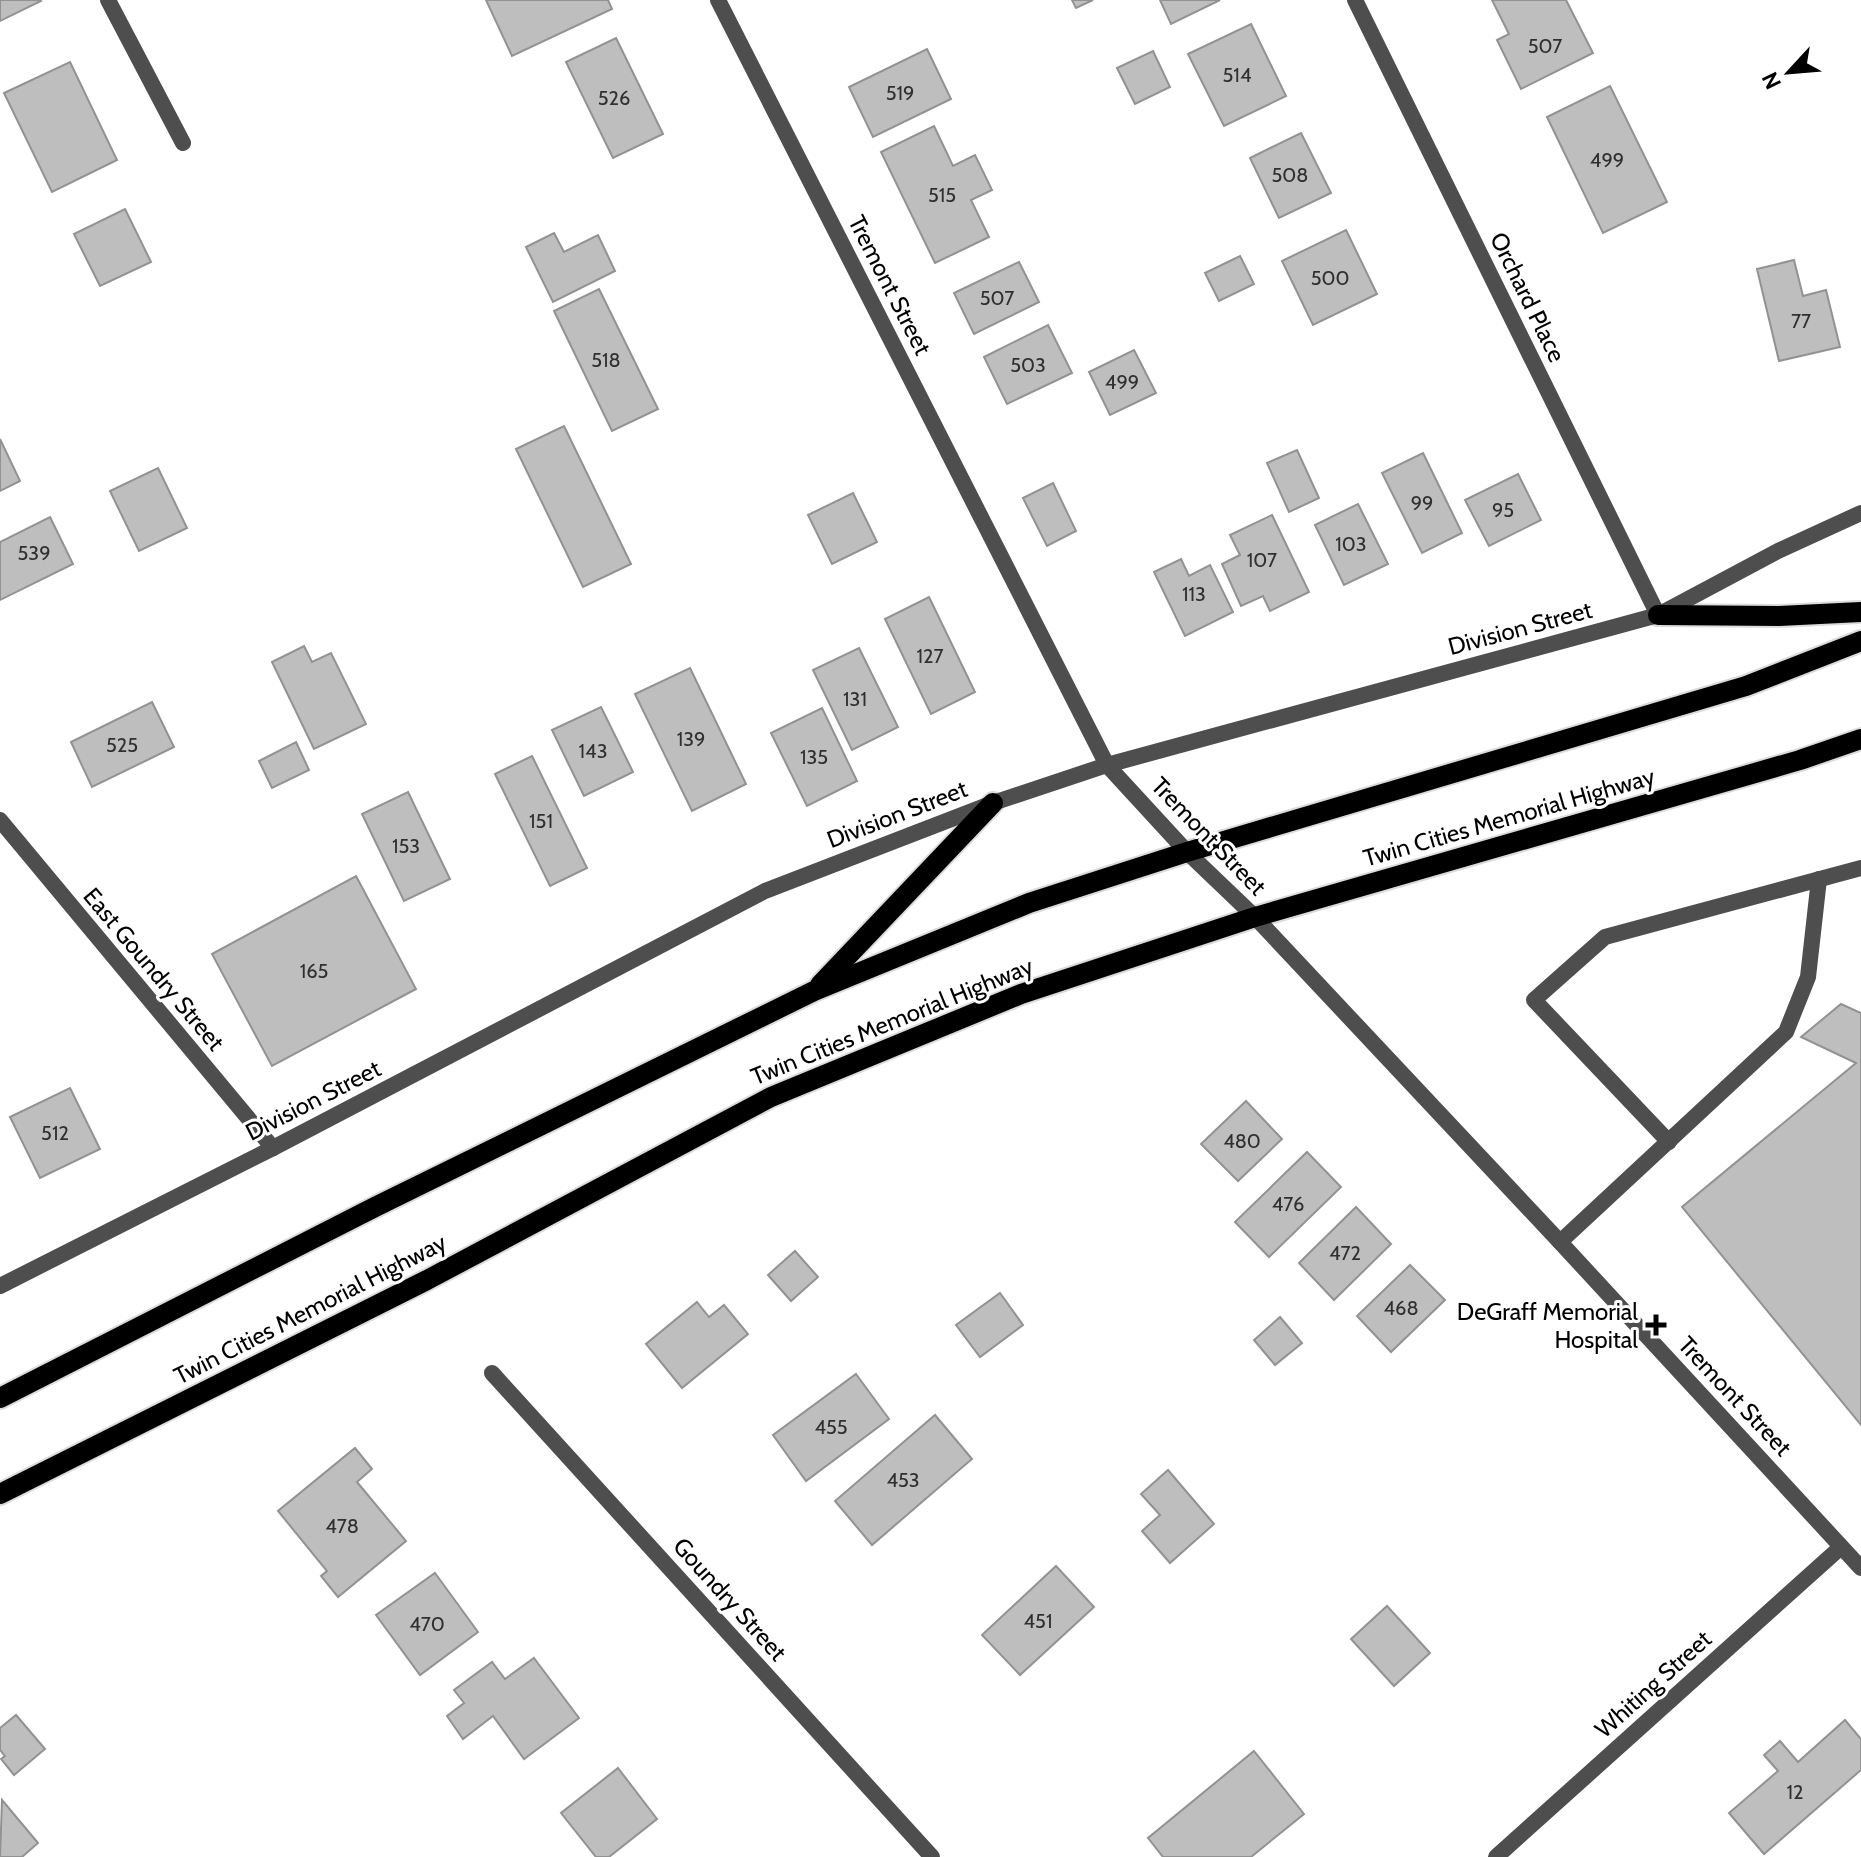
<svg xmlns="http://www.w3.org/2000/svg" width="1861" height="1857" font-family="Cabin,sans-serif">
<rect width="100%" height="100%" fill="#fff"/>
<g fill="#bebebe" stroke="#929292" stroke-width="2">
<polygon points="0,0 40,0 41,1 0,21"/>
<polygon points="486,0 608,0 612,9 512,56"/>
<polygon points="1072,0 1093,0 1076,8"/>
<polygon points="1160,0 1220,0 1171,24"/>
<polygon points="1492,0 1566,0 1593,53 1521,89 1497,40 1509,34"/>
<polygon points="1251,24 1286,96 1224,126 1188,54"/>
<polygon points="616,38 663,134 613,158 566,62"/>
<polygon points="927,49 951,99 873,137 849,87"/>
<polygon points="1153,51 1170,87 1135,104 1117,68"/>
<polygon points="70,62 117,160 52,192 4,93"/>
<polygon points="1610,86 1667,202 1603,233 1547,117"/>
<polygon points="934,126 953,166 975,155 992,190 971,200 989,237 935,263 881,152"/>
<polygon points="1301,133 1331,193 1279,218 1250,158"/>
<polygon points="125,209 151,262 100,286 74,234"/>
<polygon points="1346,230 1377,294 1313,325 1282,261"/>
<polygon points="554,233 564,252 598,235 615,271 553,302 526,247"/>
<polygon points="1240,256 1254,284 1219,301 1205,273"/>
<polygon points="1794,260 1803,296 1826,290 1840,347 1779,361 1757,269"/>
<polygon points="1019,262 1039,302 974,334 954,293"/>
<polygon points="599,289 658,409 612,431 554,311"/>
<polygon points="1048,325 1072,373 1007,404 984,357"/>
<polygon points="1134,350 1156,393 1110,415 1089,372"/>
<polygon points="564,426 631,564 583,587 516,449"/>
<polygon points="0,439 20,481 0,491"/>
<polygon points="1297,450 1319,498 1289,512 1267,463"/>
<polygon points="1423,453 1462,533 1422,553 1382,473"/>
<polygon points="158,468 187,528 139,551 110,491"/>
<polygon points="1518,474 1541,520 1489,546 1465,500"/>
<polygon points="1053,483 1076,531 1047,546 1023,498"/>
<polygon points="853,493 877,542 832,564 808,515"/>
<polygon points="1358,504 1388,564 1344,585 1315,525"/>
<polygon points="1272,515 1309,592 1270,611 1263,596 1241,606 1222,564 1240,555 1230,535"/>
<polygon points="50,517 73,564 0,600 0,542"/>
<polygon points="1181,559 1189,576 1210,565 1233,612 1185,636 1154,572"/>
<polygon points="929,597 975,692 931,714 885,619"/>
<polygon points="304,646 312,662 331,653 366,724 314,749 272,662"/>
<polygon points="859,648 898,727 852,750 813,670"/>
<polygon points="690,668 746,784 692,811 635,694"/>
<polygon points="152,702 174,747 92,787 71,742"/>
<polygon points="601,707 633,772 584,796 552,730"/>
<polygon points="822,708 857,781 807,806 771,733"/>
<polygon points="296,742 309,770 272,788 259,761"/>
<polygon points="532,756 587,868 550,886 495,774"/>
<polygon points="408,792 450,879 404,901 362,814"/>
<polygon points="356,876 416,989 272,1066 212,954"/>
<polygon points="1841,1004 1861,1013 1861,1425 1682,1207 1856,1063 1801,1037"/>
<polygon points="70,1088 100,1149 40,1178 10,1117"/>
<polygon points="1246,1101 1282,1139 1238,1181 1201,1144"/>
<polygon points="1307,1152 1341,1187 1269,1257 1235,1222"/>
<polygon points="1356,1207 1391,1244 1334,1300 1299,1263"/>
<polygon points="795,1251 818,1277 791,1301 768,1275"/>
<polygon points="1410,1265 1445,1300 1391,1352 1357,1316"/>
<polygon points="1000,1293 1023,1325 980,1357 956,1325"/>
<polygon points="697,1302 709,1317 724,1305 748,1334 682,1388 646,1344"/>
<polygon points="1280,1317 1302,1343 1275,1365 1254,1340"/>
<polygon points="856,1374 889,1419 806,1481 773,1435"/>
<polygon points="935,1415 972,1459 872,1545 835,1501"/>
<polygon points="355,1448 372,1469 357,1482 406,1541 338,1597 321,1576 327,1571 278,1511"/>
<polygon points="1168,1470 1214,1524 1170,1563 1142,1531 1160,1515 1141,1494"/>
<polygon points="1056,1566 1094,1607 1020,1675 982,1635"/>
<polygon points="435,1573 478,1632 420,1675 376,1615"/>
<polygon points="1387,1606 1430,1653 1394,1686 1351,1639"/>
<polygon points="534,1658 579,1718 524,1759 493,1716 463,1739 447,1716 464,1703 454,1690 492,1662 505,1679"/>
<polygon points="16,1715 45,1749 14,1775 1,1759 5,1756 0,1750 0,1728"/>
<polygon points="1845,1720 1861,1739 1861,1770 1764,1854 1729,1813 1778,1771 1764,1755 1780,1741 1798,1762"/>
<polygon points="1254,1751 1304,1814 1251,1857 1163,1857 1148,1838"/>
<polygon points="618,1768 657,1819 609,1857 596,1857 561,1813"/>
<polygon points="2,1800 38,1843 22,1857 0,1857"/>
</g>
<g fill="none" stroke-linecap="round" stroke-linejoin="round">
<defs>
<g id="primary">
<polyline points="1658,615 1779,616 1861,612"/>
<polyline points="820,985 993,803"/>
<polyline points="0,1398 375,1207 814,991 1029,903 1187,852 1746,686 1861,641"/>
<polyline points="0,1494 427,1280 771,1097 1021,994 1255,917 1800,760 1861,739"/>
</g>
</defs>
<use href="#primary" stroke="#dbdbdb" stroke-width="24"/>
<g stroke="#4e4e4e" stroke-width="16">
<polyline points="1669,1142 1534,1000 1605,937 1861,868"/>
<polyline points="1560,1242 1786,1032 1808,977 1819,879"/>
</g>
<g stroke="#4e4e4e" stroke-width="16">
<polyline points="108,0 183,143"/>
<polyline points="718,0 1107,765 1187,852 1255,917 1560,1242 1861,1568"/>
<polyline points="1355,0 1658,615"/>
<polyline points="0,820 273,1148"/>
<polyline points="0,1286 273,1148 765,891 993,803 1107,765 1658,615 1778,551 1861,513"/>
<polyline points="492,1373 932,1857"/>
<polyline points="1496,1857 1841,1547"/>
</g>
<use href="#primary" stroke="#000" stroke-width="20"/>
</g>
<path fill="#000" stroke="#fff" stroke-width="3" d="M1652 1313h8v8h8v8h-8v8h-8v-8h-8v-8h8z"/>
<g text-anchor="middle" dominant-baseline="central" stroke-width="6" stroke-linejoin="round" paint-order="stroke">
<g font-size="20" fill="#303030">
<text x="1545" y="46">507</text>
<text x="1237" y="75">514</text>
<text x="900" y="93">519</text>
<text x="614" y="98">526</text>
<text x="1607" y="160">499</text>
<text x="1290" y="175">508</text>
<text x="942" y="195">515</text>
<text x="1330" y="278">500</text>
<text x="997" y="298">507</text>
<text x="1801" y="321">77</text>
<text x="606" y="360">518</text>
<text x="1028" y="365">503</text>
<text x="1122" y="382">499</text>
<text x="1422" y="503">99</text>
<text x="1503" y="510">95</text>
<text x="1351" y="544">103</text>
<text x="34" y="553">539</text>
<text x="1262" y="560">107</text>
<text x="1194" y="594">113</text>
<text x="930" y="656">127</text>
<text x="855" y="699">131</text>
<text x="691" y="739">139</text>
<text x="122" y="745">525</text>
<text x="593" y="751">143</text>
<text x="814" y="757">135</text>
<text x="541" y="821">151</text>
<text x="406" y="846">153</text>
<text x="314" y="971">165</text>
<text x="55" y="1133">512</text>
<text x="1242" y="1141">480</text>
<text x="1288" y="1204">476</text>
<text x="1345" y="1253">472</text>
<text x="1401" y="1308">468</text>
<text x="831" y="1427">455</text>
<text x="903" y="1480">453</text>
<text x="342" y="1526">478</text>
<text x="1038" y="1621">451</text>
<text x="427" y="1624">470</text>
<text x="1795" y="1792">12</text>
</g>
<g font-size="24" fill="#000" stroke="#fff">
<text transform="translate(890 285) rotate(63)">Tremont Street</text>
<text transform="translate(1528 297) rotate(64)">Orchard Place</text>
<text transform="translate(1520 628) rotate(-15)">Division Street</text>
<text transform="translate(897 814) rotate(-21)">Division Street</text>
<text transform="translate(1509 817) rotate(-16)">Twin Cities Memorial Highway</text>
<text transform="translate(1209 836) rotate(46)">Tremont Street</text>
<text transform="translate(154 969) rotate(50)">East Goundry Street</text>
<text transform="translate(892 1021) rotate(-22)">Twin Cities Memorial Highway</text>
<text transform="translate(313 1100) rotate(-27)">Division Street</text>
<text transform="translate(310 1309) rotate(-27)">Twin Cities Memorial Highway</text>
<text transform="translate(1735 1396) rotate(47)">Tremont Street</text>
<text transform="translate(730 1599) rotate(48)">Goundry Street</text>
<text transform="translate(1653 1684) rotate(-42)">Whiting Street</text>
</g>
<g font-size="24" fill="#000" stroke="#fff" text-anchor="end">
<text x="1638" y="1311">DeGraff Memorial<tspan x="1638" dy="28">Hospital</tspan></text>
</g>
</g>
<g transform="translate(1789 72) rotate(244)" stroke="#ffffff" stroke-width="6" paint-order="stroke">
<path d="M0-6L14 30L0 20L-14 30Z" fill="#000000"/>
<text y="-12" font-size="22" font-weight="bold" text-anchor="middle" fill="#000000">N</text>
</g>
</svg>
